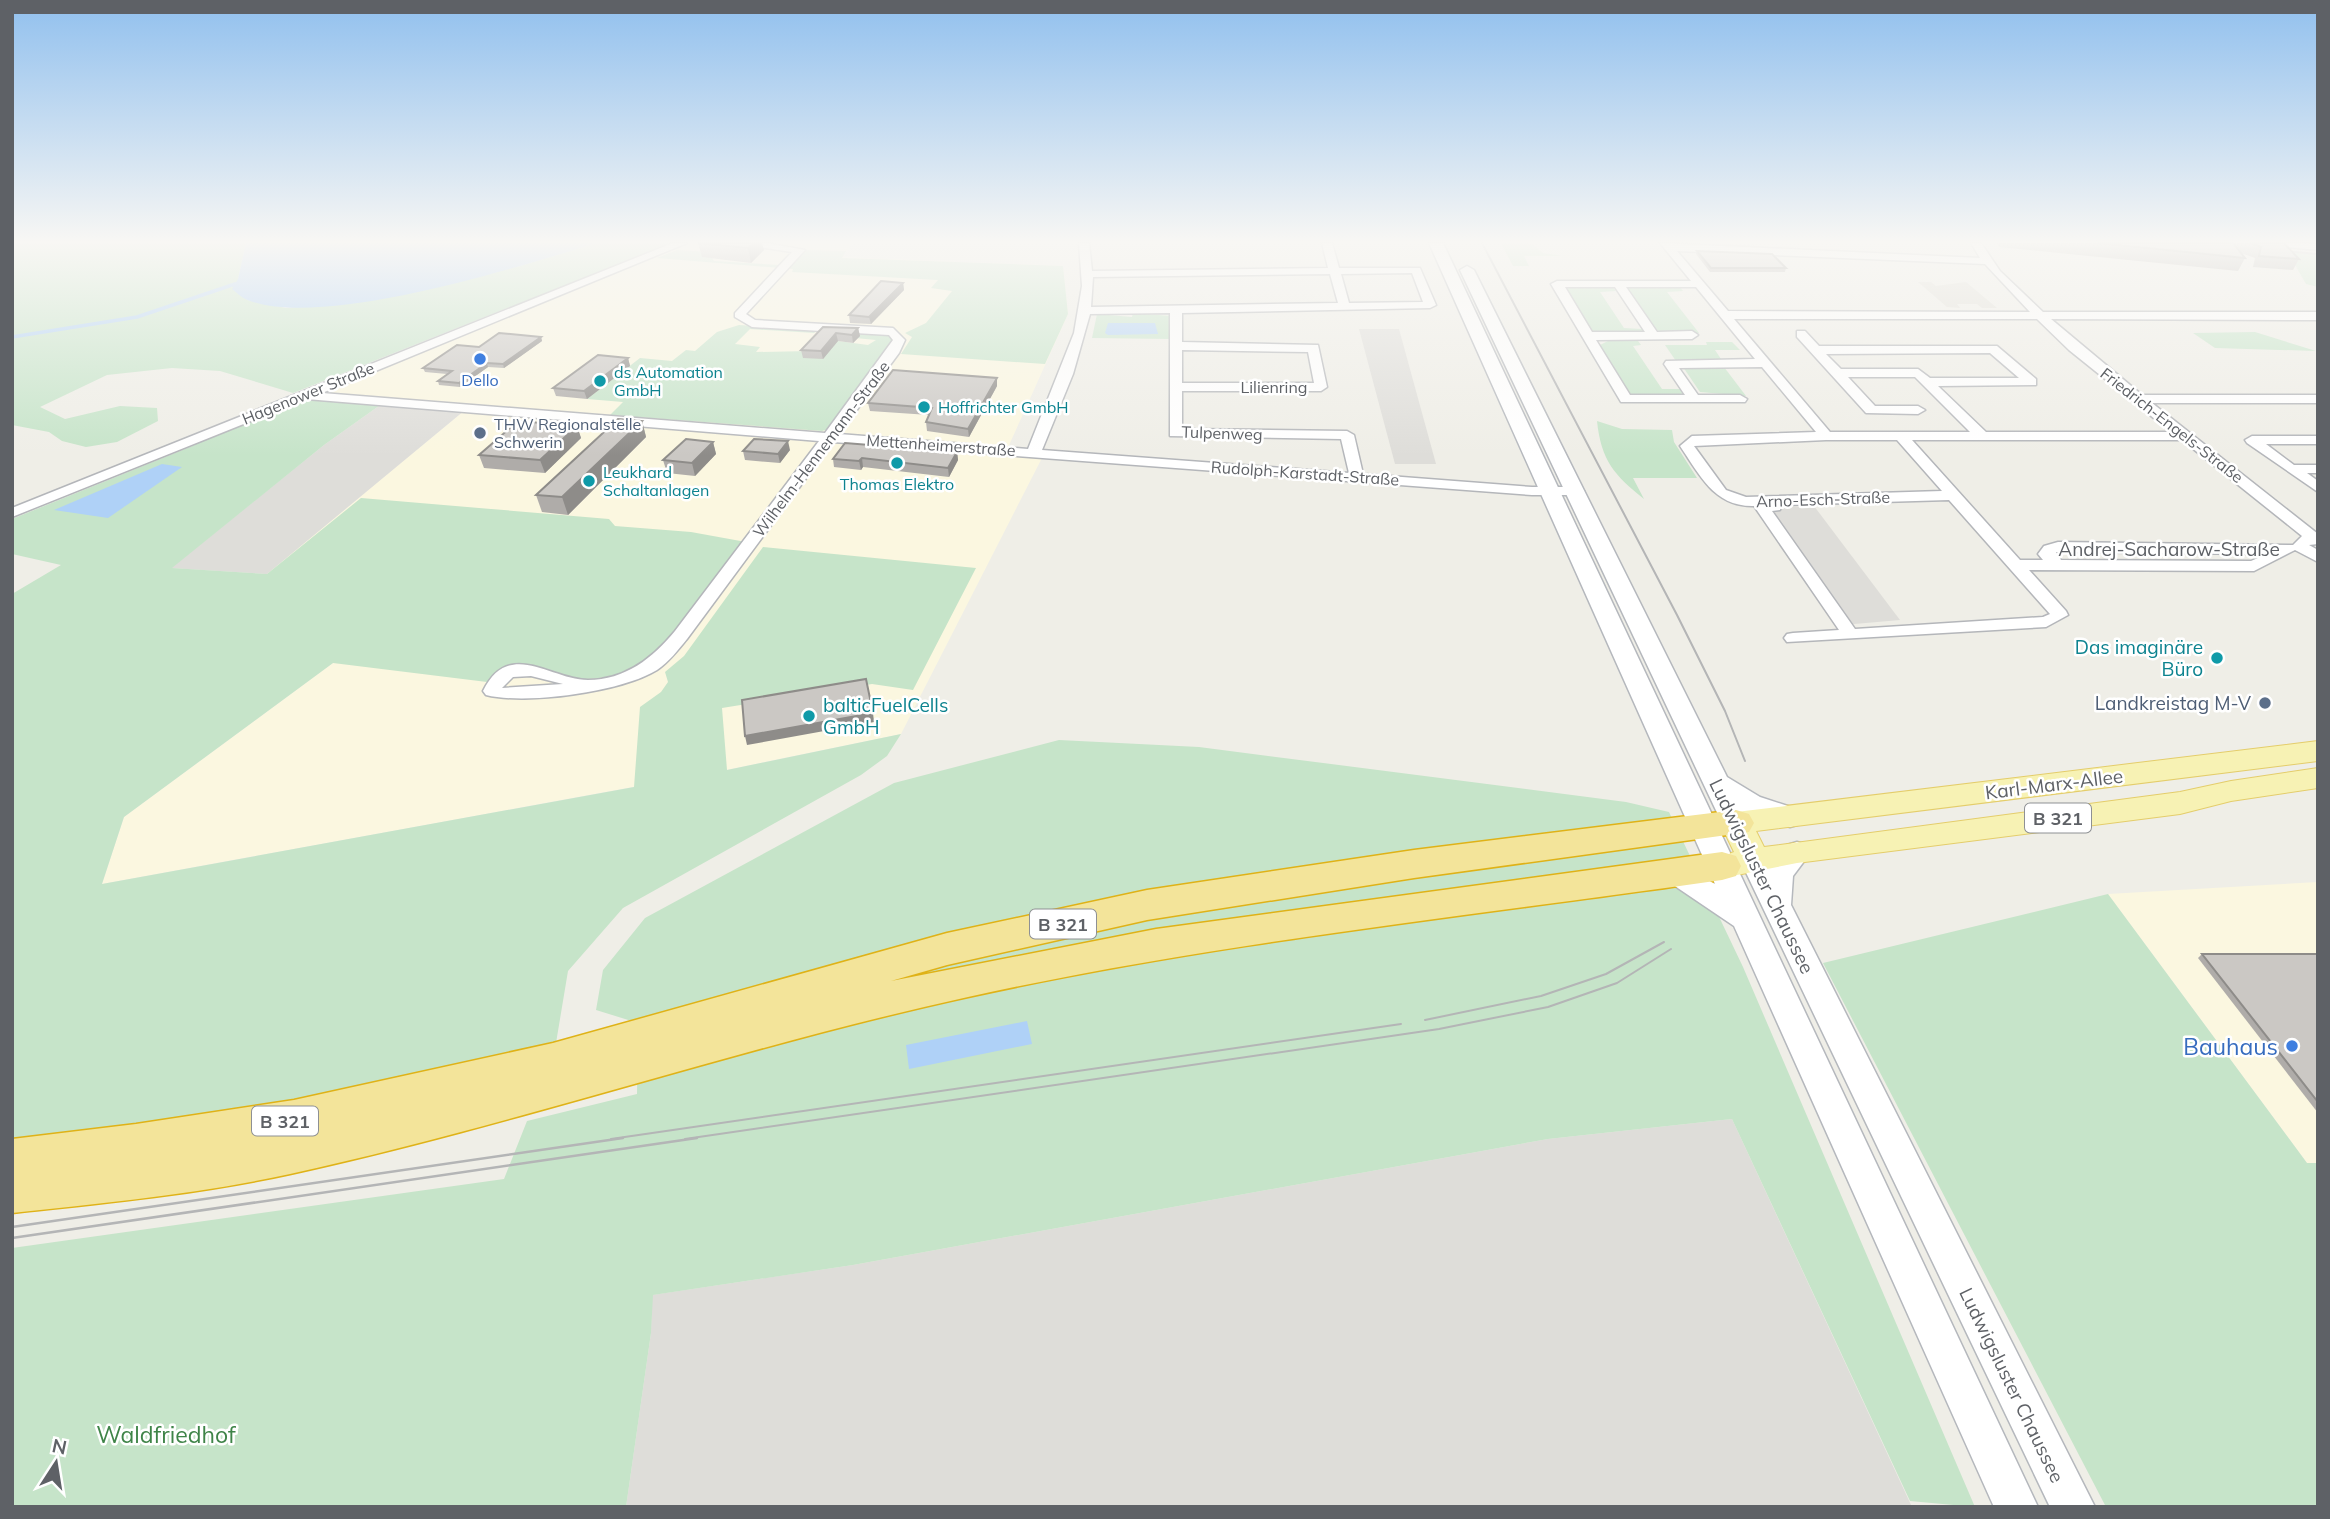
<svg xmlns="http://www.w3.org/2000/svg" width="2330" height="1519" font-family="Mulish,sans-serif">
<rect width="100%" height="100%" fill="#efeee7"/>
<g fill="#fbf7e0">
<polygon points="691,243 853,243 841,257 1063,266 1068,314 1006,452 1043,456 901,734 726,770 102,884 124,817 333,663 267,574 471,405 332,394 331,389"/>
<polygon points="2318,882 2318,1163 2307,1163 2108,894"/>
</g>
<g fill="#deddd9">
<polygon points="1359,329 1399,329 1436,464 1395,464"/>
<polygon points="383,403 465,410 267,574 171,568 324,445"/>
<polygon points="1814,506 1900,620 1843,625 1761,507"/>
<polygon points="1732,1119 1912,1507 626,1507 651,1333 652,1295 853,1265 1548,1139"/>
</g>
<polygon fill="#dfddd5" points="1918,282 1931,282 1936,286 1966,282 1997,308 1982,308 1977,304 1957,304 1960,308 1947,307"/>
<g fill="#c6e4c9">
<polygon points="12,243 246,243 238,279 247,300 286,308 379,299 520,266 597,243 672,243 293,393 220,371 172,368 107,375 40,407 65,419 120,406 157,408 158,421 117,442 86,447 62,441 49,432 12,425"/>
<polygon points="1501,243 1531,243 1543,253 1563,256 1524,256 1529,266 1513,266"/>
<polygon points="677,250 708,252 714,261 780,265 800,250 846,251 842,258 1063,266 1068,314 1045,364 901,354 912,337 905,333 926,323 952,291 931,288 938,280 792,272 793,269 657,258"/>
<polygon points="2287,251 2318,254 2318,287 2306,284"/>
<polygon points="1570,286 1612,286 1616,291 1600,292 1624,328 1642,329 1645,333 1600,333 1589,330 1564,288"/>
<polygon points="1625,286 1679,286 1683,291 1667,292 1699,333 1667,333 1653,329"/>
<polygon points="1133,313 1171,316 1171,339 1092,338 1097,314 1132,317"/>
<polygon points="739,325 817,330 814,333 750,329 735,344 760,347 756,352 810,351 838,341 868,345 876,340 824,335 827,331 886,335 894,337 895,342 829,429 822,431 610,415 623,402 587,399 640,358 672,361 686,350 695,351 717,332"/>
<polygon points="2255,332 2316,351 2215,348 2193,333"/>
<polygon points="1614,338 1636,338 1641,345 1633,346 1662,389 1681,389 1687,396 1639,397 1628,393 1598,346"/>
<polygon points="1706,342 1732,342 1740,350 1715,350 1723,362 1676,361 1665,345 1707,345"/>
<polygon points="1683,367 1724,367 1746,396 1700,392"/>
<path d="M304,395L383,403L324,445L172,568L267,574L361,498L609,519L615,526L691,532L746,542C715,581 678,646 633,668C616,677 590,681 571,678C537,672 519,651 487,682L333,663L124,817L102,884L634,787L640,707L661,692L668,682L665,672L684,656L763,547L976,568L913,690L872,684L722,708L727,770L901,734L887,756L861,775L623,908L568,971L553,1061L12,1160V594L61,565L12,554V519L195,445L187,442Z"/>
<path d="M1597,421L1622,429L1672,430L1674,442L1697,478H1633L1644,499C1614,475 1601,460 1597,421Z"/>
<polygon points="1059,740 1199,747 1626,802 1669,812 1743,967 1975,1507 1910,1501 1732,1119 1548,1139 853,1265 653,1295 651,1333 626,1507 12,1507 12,1248 504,1179 527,1121 637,1094 638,1023 596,1010 603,970 645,918 894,783"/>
<polygon points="2108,894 2307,1163 2318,1163 2318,1507 2106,1507 1823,963"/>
</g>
<g fill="#afd1f7">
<path d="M246,243H597C517,267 327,328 250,301C243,299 237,293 232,289L238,279Z"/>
<polygon points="1108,323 1155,323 1158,334 1108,335 1105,333"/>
<polygon points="162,464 182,467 108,518 54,510"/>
<polygon points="1027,1021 1032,1044 909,1069 906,1045"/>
</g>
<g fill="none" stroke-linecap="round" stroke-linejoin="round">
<polyline stroke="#afd1f7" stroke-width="3.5" points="12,337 137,317 235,284"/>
<defs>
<g id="street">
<path d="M673,243H687L322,393L825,433L893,340L889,335L752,327L735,317V313L792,252L733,243H766L805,250L746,314L755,320L893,328L905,340L899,353L839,434L1028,449L1074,333L1082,286L1079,243H1089L1092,271L1328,268L1322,243H1332L1339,268H1420L1436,305L1430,308L1182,313V342L1318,345L1327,387L1321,391H1182V429L1347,431L1354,435L1363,474L1532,487H1577L1584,491L1577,495H1532L833,442L687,639C678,650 669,662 657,670C621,692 526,705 486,695L483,691C509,638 551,680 588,680C625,680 653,658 675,631L819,441L306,399L12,517V508ZM1412,273L1423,302L1349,303L1341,274ZM1330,274L1338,303L1091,307L1093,277ZM1170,313V436L1341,439L1349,473L1042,450L1073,374L1090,314ZM1182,350L1308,352L1314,383H1182ZM531,676L563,684L502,688L513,677Z"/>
<path d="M1660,243L1980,258L1971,243H1981L2000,271L2043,312H2318V320L2051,319L2142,395H2318V403H2152L2318,534V544L2309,545L2318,550V562L2295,550L2254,571L2029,570L2066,611L2068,615L2046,627L1787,642L1784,638L1787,634L1793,633L1839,630L1754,506C1714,507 1700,475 1680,446L1692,436L1816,432L1762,367L1679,368L1698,395H1740L1747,399L1745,402H1621L1551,284L1557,281H1691ZM1677,251L1985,264L2030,312L1728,311ZM1565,287H1615L1645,332H1592ZM1626,287H1696L1755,359L1666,361L1664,364L1685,395H1630L1596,340L1692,339L1698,335L1692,331L1657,332ZM1734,319H2037L2069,350L2171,432H1986L1938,386L2036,385V379L1997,346H1819L1805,331H1797V337L1866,413L1918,414L1925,410L1918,406H1875L1848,377H1915L1970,432H1830ZM1990,353L2019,378H1930L1918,369H1841L1826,354ZM1826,440H1897L1942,491L1746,497L1726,490L1694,446ZM1912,440H2182L2302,536L2293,545L2058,542L2044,546L2038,554L2043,560H2020ZM1949,500L2050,614L2043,617L1855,629L1772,511L1780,510L1781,505ZM2056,552H2058L2267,554L2251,561L2061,560Z"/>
<polygon points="2269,243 2318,244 2318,250 2274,246"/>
<polygon points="2252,436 2318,436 2318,444 2266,444 2294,465 2318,465 2318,473 2307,473 2318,481 2318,492 2247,443 2245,440"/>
</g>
<g id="secondary">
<polygon points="1429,243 1443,243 2038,1507 1994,1507 1734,926 1666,880 1662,873 1666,866 1676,863 1715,884"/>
<polygon points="1467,266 1474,270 1727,777 1760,797 1800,810 1804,817 1800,824 1790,827 1744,812 1750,823 1746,830 1736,833 1726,830 1722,823 1460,270"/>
<polygon points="1797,842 1807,845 1811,852 1793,876 1791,905 2095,1507 2050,1507 1740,860 1744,853 1754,850 1764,853 1771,864 1787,845"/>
</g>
<polygon id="primary" points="2318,741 2318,761 1756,831 1764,847 2180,792 2231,781 2318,768 2318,788 2231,801 2180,814 1797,863 1737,875 1726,871 1721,863 1726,855 1734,852 1720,823 1725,815 1736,812"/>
<path id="highway" d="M1736,810L1749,814L1754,823L1749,832L1414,878L1147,920L947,965L891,981L1156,929L1722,852L1736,856L1741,866L1736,876L1722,880C1471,916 1217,942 968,997C740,1047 518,1124 290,1174C199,1194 105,1203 12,1213V1139L136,1124L294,1100L553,1043L947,933L1147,890L1414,850Z"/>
</defs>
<use href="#street" stroke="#b4b6ba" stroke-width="3"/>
<use href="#secondary" stroke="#b5b8bd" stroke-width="3"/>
<use href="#primary" stroke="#e4cd6b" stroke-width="2"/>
<use href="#highway" stroke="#dfb217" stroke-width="3"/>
<use href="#street" fill="#fff" fill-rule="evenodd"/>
<use href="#secondary" fill="#fff" fill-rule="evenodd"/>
<use href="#primary" fill="#f7f2b4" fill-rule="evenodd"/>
<use href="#highway" fill="#f3e49a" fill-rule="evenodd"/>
<g stroke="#b4b5b6" stroke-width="2">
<polyline points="1482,243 1677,615 1725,711 1745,761"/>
<polyline points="2272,250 2318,254"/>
<polyline points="1425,1020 1541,996 1606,974 1664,942"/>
<polyline points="611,1139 1401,1024"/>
<polyline points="685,1139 1439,1029 1548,1007 1617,983 1671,949"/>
</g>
<g stroke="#b4b5b6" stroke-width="2.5">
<polyline points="12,1227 623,1138"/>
<polyline points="12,1238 697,1138"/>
</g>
</g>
<g fill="#afaca9">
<polygon points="698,243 764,250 751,263 702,257"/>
<polygon points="1997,243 2284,243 2299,259 2293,270 2253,267 2255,258 2241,253 2245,258 2238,271 1999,247"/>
<polygon points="1697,251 1786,268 1785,272 1710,272 1696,254"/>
<polygon points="903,283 904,290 871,324 850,323 849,315"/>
<polygon points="823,327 858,328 860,336 853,343 838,341 823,359 803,358 801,350"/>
<polygon points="541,337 542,341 504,368 488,367 460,387 439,385 438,381 447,374 425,372 423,368 479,347"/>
<polygon points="628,358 630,366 587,399 556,396 553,388"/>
<polygon points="997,386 969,437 927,431 926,422 929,415 870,411 868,403"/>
<polygon points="642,421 646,437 568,515 542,512 536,495"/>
<polygon points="577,426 581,438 545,473 484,468 479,455"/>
<polygon points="713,442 716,454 695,476 667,473 663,460"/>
<polygon points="790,450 780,463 745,460 743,451"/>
<polygon points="957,452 958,460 949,477 863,467 861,470 834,467 833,459"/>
<polygon points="2202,954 2318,954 2318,1113 2198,958"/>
</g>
<g fill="#8e8c89">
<polygon points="754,243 762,243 764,250 751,263 748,248"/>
<polygon points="903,283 904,290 871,324 869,317"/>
<polygon points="858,328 860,336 853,343 852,335"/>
<polygon points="836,333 838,341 823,359 821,351"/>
<polygon points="541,337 542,341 504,368 503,364"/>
<polygon points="628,358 630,366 587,399 584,391"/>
<polygon points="487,363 488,367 460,387 459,383"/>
<polygon points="997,378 997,386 969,437 968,429"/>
<polygon points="642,421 646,437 568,515 562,497"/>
<polygon points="577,426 581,438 545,473 540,460"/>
<polygon points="788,441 790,450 780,463 778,454"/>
<polygon points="713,442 716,454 695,476 692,463"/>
<polygon points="957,452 958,460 949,477 948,468"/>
<polygon points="862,458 863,467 861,470 859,461"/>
<polygon points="873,713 874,722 747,745 745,736"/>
</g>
<g fill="#cbc8c4" stroke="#8e8c89" stroke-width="2">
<polygon points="698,243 754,243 748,248"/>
<polygon points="2098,243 2233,243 2245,258"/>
<polygon points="2250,243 2284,243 2299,259 2259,256 2261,247"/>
<polygon points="1697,251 1772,254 1786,268 1711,268"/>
<polygon points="881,281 903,283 869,317 849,315"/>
<polygon points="823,327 858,328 852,335 836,333 821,351 801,350"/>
<polygon points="499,333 541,337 503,364 487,363 459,383 438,381 452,371 423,368 457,345 479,347"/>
<polygon points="598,355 628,358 584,391 553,388"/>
<polygon points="893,370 997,378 968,429 926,422 932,408 868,403"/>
<polygon points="618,419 642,421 562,497 536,495"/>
<polygon points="518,421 577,426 540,460 479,455"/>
<polygon points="686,439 713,442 692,463 663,460"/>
<polygon points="754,439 788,441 778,454 743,451"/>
<polygon points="845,443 957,452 948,468 862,458 859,461 833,459"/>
<polygon points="866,679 873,713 745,736 742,700"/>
<polygon points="2202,954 2318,954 2318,1102"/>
</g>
<linearGradient id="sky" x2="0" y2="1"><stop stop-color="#91c0ee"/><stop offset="0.53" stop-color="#f8f7f4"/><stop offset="1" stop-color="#f8f7f4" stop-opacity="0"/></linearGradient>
<rect width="2330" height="456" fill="url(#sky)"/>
<g fill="#3f7fe0" stroke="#fff" stroke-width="2.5">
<circle cx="480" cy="359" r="7"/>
<circle cx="2292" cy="1046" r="7"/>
</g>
<g fill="#0f9aa8" stroke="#fff" stroke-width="2.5">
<circle cx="600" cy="381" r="7"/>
<circle cx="924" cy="407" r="7"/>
<circle cx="897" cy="463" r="7"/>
<circle cx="589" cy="481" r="7"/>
<circle cx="2217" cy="658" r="7"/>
<circle cx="809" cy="716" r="7"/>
</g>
<g fill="#5c6f8a" stroke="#fff" stroke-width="2.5">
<circle cx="480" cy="433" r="7"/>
<circle cx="2265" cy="703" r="7"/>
</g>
<g text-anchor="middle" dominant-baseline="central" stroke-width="5" stroke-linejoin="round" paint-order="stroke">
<g font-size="16" fill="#0d838f" stroke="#fff" text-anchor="start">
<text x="614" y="372">ds Automation<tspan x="614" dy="18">GmbH</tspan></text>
<text x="938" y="407">Hoffrichter GmbH</text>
<text x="603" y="472">Leukhard<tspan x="603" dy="18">Schaltanlagen</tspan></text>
<text x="897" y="484" text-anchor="middle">Thomas Elektro</text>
</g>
<g font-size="16" fill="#366cbe" stroke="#fff">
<text x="480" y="380">Dello</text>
</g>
<g font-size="16" fill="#5e6166" stroke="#fff">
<text x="1274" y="387">Lilienring</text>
<text transform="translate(308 393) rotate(-22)">Hagenower Straße</text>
<text transform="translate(2172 425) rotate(38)">Friedrich-Engels-Straße</text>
<text transform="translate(1222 433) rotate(2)">Tulpenweg</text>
<text transform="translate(941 445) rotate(4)">Mettenheimerstraße</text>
<text transform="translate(821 449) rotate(-53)">Wilhelm-Hennemann-Straße</text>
<text transform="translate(1305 473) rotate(4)">Rudolph-Karstadt-Straße</text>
<text transform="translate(1823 499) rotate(-2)">Arno-Esch-Straße</text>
</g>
<g font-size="16" fill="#4e5e75" stroke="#fff" text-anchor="start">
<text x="494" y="424">THW Regionalstelle<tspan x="494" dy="18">Schwerin</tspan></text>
</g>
<g fill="#fff" stroke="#8e9094" stroke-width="2">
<rect x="2025" y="803.5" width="66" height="29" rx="5"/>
<rect x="1030" y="909.5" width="66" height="29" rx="5"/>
<rect x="252" y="1106.5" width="66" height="29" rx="5"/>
</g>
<g font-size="18" font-weight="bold" fill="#5e6166">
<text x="2058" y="818">B 321</text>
<text x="1063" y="924">B 321</text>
<text x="285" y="1121">B 321</text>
</g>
<g font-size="19" fill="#5e6166" stroke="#fff">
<text x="2169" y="549">Andrej-Sacharow-Straße</text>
<text transform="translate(2054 784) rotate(-7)">Karl-Marx-Allee</text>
<text transform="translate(1762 876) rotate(64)">Ludwigsluster Chaussee</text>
<text transform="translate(2012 1385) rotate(64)">Ludwigsluster Chaussee</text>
</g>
<g font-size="19" fill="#0d838f" stroke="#fff" text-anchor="end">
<text x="2203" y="647">Das imaginäre<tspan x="2203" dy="22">Büro</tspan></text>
<text x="823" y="705" text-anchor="start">balticFuelCells<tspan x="823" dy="22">GmbH</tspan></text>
</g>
<g font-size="19" fill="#4e5e75" stroke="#fff" text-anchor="end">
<text x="2251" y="703">Landkreistag M-V</text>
</g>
<g font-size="23" fill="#366cbe" stroke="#fff" text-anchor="end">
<text x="2278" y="1046">Bauhaus</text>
</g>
<g font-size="23" fill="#3f8448" stroke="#fff">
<text x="166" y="1434">Waldfriedhof</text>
</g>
</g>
<rect width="2330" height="1519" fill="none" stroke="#5e6166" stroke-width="28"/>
<g transform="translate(56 1463) rotate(12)" stroke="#ffffff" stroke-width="5" paint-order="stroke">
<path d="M0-5L12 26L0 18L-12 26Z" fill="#5e6166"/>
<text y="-10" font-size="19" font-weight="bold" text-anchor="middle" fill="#5e6166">N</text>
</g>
</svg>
